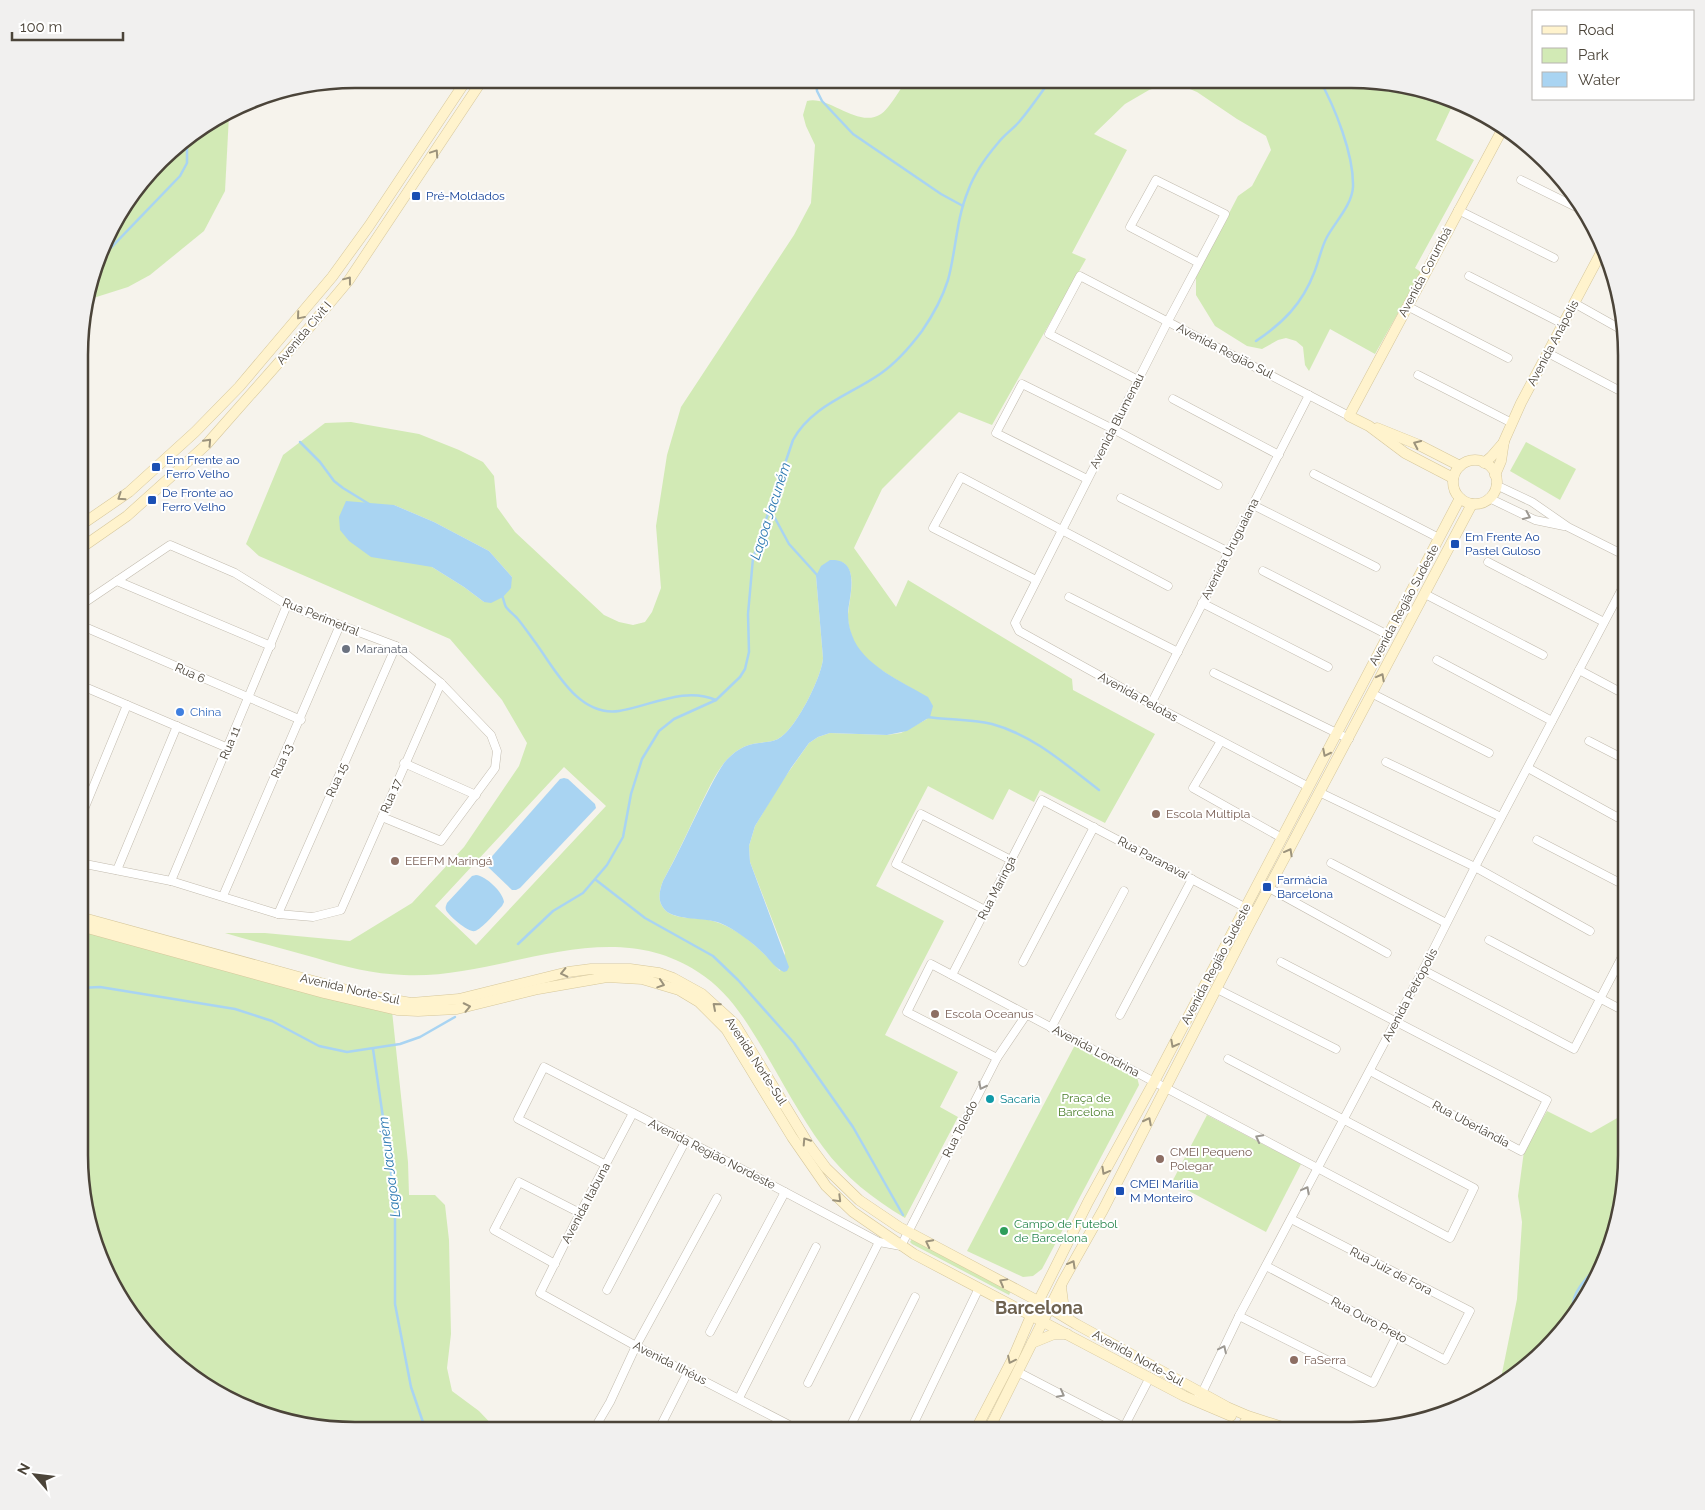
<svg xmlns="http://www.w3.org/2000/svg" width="1705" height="1510" font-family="Raleway,sans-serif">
<rect width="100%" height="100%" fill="#f6f3ec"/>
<g fill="#d2eab5" fill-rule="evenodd">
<path d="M907,79H1369L1454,102L1436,140L1474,160L1415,268L1421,272L1375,354L1330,329L1309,371L1305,365L1303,347L1296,341L1286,338L1278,340L1262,349L1247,346L1215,326L1196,295V277L1209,252L1238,196L1252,186L1271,150L1266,136L1237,119L1197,92L1173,82L1149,90L1125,104L1094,134L1127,150L1072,253L1086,259L992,425L959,412L882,489L854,548L896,607L908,580L1072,679L1073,690L1155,734L1105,823L1040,790L1034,802L1009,789L993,820L928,786L876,886L944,921L885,1035L958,1072L940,1107L958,1117L905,1218C873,1199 845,1177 823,1147C800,1116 782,1081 763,1049C745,1019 728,991 698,972C606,912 502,980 404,975C373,974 345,967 316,958C286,949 255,942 225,933H265L350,941L412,903L464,847L519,766L527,743L502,700L450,639L259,556L246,544L283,455L325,423L351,422L419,434L459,450L483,462L494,476L497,507L515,532L604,615L619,622L633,625L645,622L652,612L661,588L656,526L667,455L681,407L794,235L811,203L815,145L806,126L803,115L807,101C829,95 858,129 881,114C888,110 902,87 907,79ZM394,505L434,522L489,551L512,577L484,602L464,587L432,567ZM842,562C860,573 847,602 848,620C849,629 852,638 856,646C870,668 906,684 928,698L927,719L901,733L887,735L830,733L818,737L809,743L780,784L755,826L749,846L750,862L785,953L780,971C763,951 739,928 713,921C698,916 677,921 665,910C657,902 659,891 663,881C676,857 688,831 700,806C707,792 714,776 724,763C733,752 745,744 759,743C766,742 772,742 778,739C795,731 822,677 823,658L816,576ZM564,767L606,806L476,945L435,906Z"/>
<polygon points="229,115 225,191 204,231 150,275 128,287 87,300 116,217 173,147"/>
<polygon points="1526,442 1576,469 1560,500 1510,471"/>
<polygon points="80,931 392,1011 408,1162 409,1195 435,1195 445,1205 449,1240 451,1334 447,1368 452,1391 479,1411 498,1431 354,1431 249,1410 187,1374 147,1338 100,1261 79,1173"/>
<polygon points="1076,1043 1137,1077 1139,1085 1042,1269 1033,1276 1023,1277 967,1251"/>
<polygon points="1547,1111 1591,1133 1626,1113 1626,1156 1621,1210 1598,1277 1533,1363 1500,1383 1517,1299 1522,1222 1518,1196 1524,1151"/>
<polygon points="1207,1115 1301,1164 1266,1232 1172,1182"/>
<polygon points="912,1239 1011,1291 1009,1295 912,1244 910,1242"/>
</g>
<g fill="#a9d4f2">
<polygon points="346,501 394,505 434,522 489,551 512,577 511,588 503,597 491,603 484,602 464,587 432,567 371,557 349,541 340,530 339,517"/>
<path d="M830,560C861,558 850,594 848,612C848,620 849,628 852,635C862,665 903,682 928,697L933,706L930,717L907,731L887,735L830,733L818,737L809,743L791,768L755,826L749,846L750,862L789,967L787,971L784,972C776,969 770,960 764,954C752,942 736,930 720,923C705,917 676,921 665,910C657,902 659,891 663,881C677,856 689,829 702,803C709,790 715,776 724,763C733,752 745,744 759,743C766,742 772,742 778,739C795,731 822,677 823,658L816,576L821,566Z"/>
<polygon points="564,778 568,779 595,804 596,808 520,888 516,890 512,890 487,866 487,862 560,779"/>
<path d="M476,875C486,876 503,892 504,902L502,906C496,912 482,929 475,931C469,933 449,916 446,910C445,907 446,906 447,903L472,876Z"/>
</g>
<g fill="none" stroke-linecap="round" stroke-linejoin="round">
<g stroke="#a9d4f2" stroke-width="2.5">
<polyline points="816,80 817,91 822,101 853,134 941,194 963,206"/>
<polyline points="102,257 180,176 187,163 187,139"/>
<path d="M1256,341C1283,323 1302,304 1314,273C1319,261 1321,248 1327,237C1335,222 1352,205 1353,187C1354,155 1335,107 1319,79"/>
<polyline points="300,442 320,462 334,481 343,488 369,504"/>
<polyline points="770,509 789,544 818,576"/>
<path d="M502,596C504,599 504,604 506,607C509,611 513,614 517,618C523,625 529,634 535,642C555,669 578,717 619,711C651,706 684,686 716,700"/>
<path d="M927,717C948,720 970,719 992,724C1033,735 1065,764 1099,790"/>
<polyline points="596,880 645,918 713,956 738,980 794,1043 853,1127 903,1215"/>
<path d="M518,944L553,911L583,893L607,865L623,837L631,794L642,759L659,731L674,719L716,700L740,677L745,669L749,652L748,614L753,558L793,440C811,406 850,395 880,374C896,363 910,347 922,331C933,315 942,299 948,280C956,251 956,220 968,191C974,174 986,157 998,143C1004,135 1013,129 1019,122C1031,108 1041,93 1051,79"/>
<polyline points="80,988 100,987 235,1009 272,1021 319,1046 347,1052 400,1044 420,1037 455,1017"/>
<polyline points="373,1049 395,1200 395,1304 411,1387 426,1431"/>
<path d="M1573,1309C1571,1290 1592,1273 1604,1259"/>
</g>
<defs>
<g id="street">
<polyline points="1521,180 1580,209"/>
<polyline points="1458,210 1554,258"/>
<polyline points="1199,263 1130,227 1156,180 1225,214 1168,321 1015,623 1019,631 1151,704 1309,787"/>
<polyline points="1469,276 1563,324"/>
<polyline points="1574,303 1624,331"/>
<polyline points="1407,306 1508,358"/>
<polyline points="1548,353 1626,394"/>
<polyline points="1418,375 1512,423"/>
<polyline points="1138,380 1049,334 1080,276 1349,416"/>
<polyline points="1173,399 1279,455"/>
<polyline points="1314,474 1439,538"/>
<polyline points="1087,479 996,433 1022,384 1113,429 1218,485"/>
<polyline points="1496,485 1532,502 1568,527 1626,556"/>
<polyline points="1121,498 1229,552"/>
<polyline points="1489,498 1535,520 1564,526"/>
<polyline points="1253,505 1376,567"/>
<polyline points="1488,562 1604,622"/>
<polyline points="1263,571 1388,635"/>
<polyline points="1036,580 933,528 961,477 1168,586"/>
<polyline points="117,581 271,646"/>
<polyline points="1425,594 1543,655"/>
<polyline points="1069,597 1178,652"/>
<polyline points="1202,603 1328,667"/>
<polyline points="81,605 170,545 235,573 287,605 396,646 441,683 491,735 497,751 495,768 441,841 382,817"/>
<polyline points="80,625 301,720"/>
<polyline points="1437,660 1552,721"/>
<polyline points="1579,670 1626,695"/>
<polyline points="1214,673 1349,739"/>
<polyline points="80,685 228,748"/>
<polyline points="1373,694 1489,753"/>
<polyline points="1151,704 1309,395"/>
<polyline points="1221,741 1193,788 1282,838"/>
<polyline points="1589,741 1626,760"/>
<polyline points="1386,762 1501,817"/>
<polyline points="404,763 476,795"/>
<polyline points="1528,768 1626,822"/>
<polyline points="1321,793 1475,867 1590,931"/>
<polyline points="80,819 127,705"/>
<polyline points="1537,840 1626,886"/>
<polyline points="80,863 171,881 278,914 313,917 341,910 441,683"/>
<polyline points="1331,863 1446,923"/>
<polyline points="117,870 177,726"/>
<polyline points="171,881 287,605"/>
<polyline points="1269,888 1387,953"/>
<polyline points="223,896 340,625"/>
<polyline points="985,910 896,864 921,814 1011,860"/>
<polyline points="278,914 396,646"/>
<polyline points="1489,940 1626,1012"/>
<polyline points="1023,962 1094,827"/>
<polyline points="1281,962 1547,1100 1521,1151 1370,1071"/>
<polyline points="1423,970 1574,1049 1626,949"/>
<polyline points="952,975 1042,800 1250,910"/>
<polyline points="1217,989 1336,1049"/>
<polyline points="1120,1015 1192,879"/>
<polyline points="1051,1028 1124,891"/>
<polyline points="997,1058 907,1012 931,964 1450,1238 1474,1188 1228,1059"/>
<polyline points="633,1113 580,1213 540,1293 636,1346 801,1431"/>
<polyline points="606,1165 518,1119 544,1067 734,1165 879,1242 901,1246 997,1058 1026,1015"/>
<polyline points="555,1264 494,1230 519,1182 580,1213"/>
<polyline points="1266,1266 1445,1360 1470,1311 1291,1219"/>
<polyline points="607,1290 686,1140"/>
<polyline points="1239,1316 1373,1383 1397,1335"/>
<polyline points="710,1332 785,1192"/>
<polyline points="1018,1372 1124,1427 1150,1377"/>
<polyline points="808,1383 879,1242"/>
<polyline points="1199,1396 1202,1393 1239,1316 1423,970 1475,867 1626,581"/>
<polyline points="739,1398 816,1247"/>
<polyline points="593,1431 610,1402 636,1346 717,1198"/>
<polyline points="658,1431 688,1372"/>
<polyline points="848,1431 915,1297"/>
<polyline points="910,1431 979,1288"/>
</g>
<g id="secondary">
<polyline points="1377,428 1419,445 1460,466"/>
<circle cx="1475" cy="482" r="22"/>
<polyline points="1484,463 1491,457 1504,442"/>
<polyline points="1495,475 1501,461 1504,441 1521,403 1604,247"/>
<polyline points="1453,478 1405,453 1369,426 1349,416 1502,130"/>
<polyline points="81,525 129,492 195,432 239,387 332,277 369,226 467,79"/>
<polyline points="81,548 127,516 206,445 303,335 349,280 483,79"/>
<polyline points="80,917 335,987 382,998 411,1003 459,999 568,972 591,969 630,969 659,973 673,978 702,994 735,1024 809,1145 826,1168 859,1200 899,1227 1038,1301 1076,1324 1227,1407 1248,1416 1295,1431"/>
<polyline points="80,926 324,993 397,1010 418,1011 457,1009 538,989 607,977 642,979 679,990 699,1002 726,1029 792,1137 826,1186 853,1212 914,1254 1184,1396 1231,1416"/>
<polyline points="1061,1287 1064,1310 1069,1319"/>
<polyline points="1032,1343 1054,1334 1067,1334"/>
<polyline points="1245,1422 1270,1431"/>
<polyline points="975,1431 1013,1358 1031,1316 1088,1202 1154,1082 1460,498"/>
<polyline points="988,1431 1063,1281 1103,1210 1249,925 1472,504"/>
</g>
</defs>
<use href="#street" stroke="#c2bbae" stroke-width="9"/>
<use href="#secondary" stroke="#d6c79b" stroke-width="11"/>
<use href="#street" stroke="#fff" stroke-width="8"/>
<use href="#secondary" stroke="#fff3cd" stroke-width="10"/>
</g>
<defs><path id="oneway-chevron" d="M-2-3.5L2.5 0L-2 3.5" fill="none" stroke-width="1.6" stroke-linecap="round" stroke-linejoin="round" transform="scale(1.25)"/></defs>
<g stroke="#9c937c">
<use href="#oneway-chevron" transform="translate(435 153) rotate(-56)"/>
<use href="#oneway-chevron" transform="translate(348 280) rotate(-53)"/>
<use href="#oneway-chevron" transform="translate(300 316) rotate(130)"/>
<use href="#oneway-chevron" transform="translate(208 442) rotate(-47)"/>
<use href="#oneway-chevron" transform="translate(1417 444) rotate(-155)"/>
<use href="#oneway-chevron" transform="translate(121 497) rotate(146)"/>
<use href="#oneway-chevron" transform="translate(1381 677) rotate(-62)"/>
<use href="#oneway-chevron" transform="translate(1326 753) rotate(117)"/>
<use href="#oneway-chevron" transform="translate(1289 852) rotate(-61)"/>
<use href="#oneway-chevron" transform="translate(564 973) rotate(167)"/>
<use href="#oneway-chevron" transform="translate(661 984) rotate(18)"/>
<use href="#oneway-chevron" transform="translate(716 1006) rotate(-139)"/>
<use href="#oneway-chevron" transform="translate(467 1007) rotate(-12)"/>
<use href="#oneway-chevron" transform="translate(1174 1044) rotate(118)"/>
<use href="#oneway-chevron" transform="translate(1148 1121) rotate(-63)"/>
<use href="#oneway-chevron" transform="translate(806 1141) rotate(-123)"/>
<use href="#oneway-chevron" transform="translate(1105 1171) rotate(119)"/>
<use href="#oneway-chevron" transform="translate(838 1199) rotate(45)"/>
<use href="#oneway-chevron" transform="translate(929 1243) rotate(-153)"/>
<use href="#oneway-chevron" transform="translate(1072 1264) rotate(-61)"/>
<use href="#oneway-chevron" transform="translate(1003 1282) rotate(-151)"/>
<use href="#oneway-chevron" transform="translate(1011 1360) rotate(116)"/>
</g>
<g stroke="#9c9892">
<use href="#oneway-chevron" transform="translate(1527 516) rotate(24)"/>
<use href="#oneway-chevron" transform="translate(982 1086) rotate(117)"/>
<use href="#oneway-chevron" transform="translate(1259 1138) rotate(-152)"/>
<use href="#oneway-chevron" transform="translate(1306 1190) rotate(-62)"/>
<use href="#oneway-chevron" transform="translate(1223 1349) rotate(-64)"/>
<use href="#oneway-chevron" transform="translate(1061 1394) rotate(28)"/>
</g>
<g fill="#1a4fb4" stroke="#fff" stroke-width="2">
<rect x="411" y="191" width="10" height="10" rx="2.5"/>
<rect x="151" y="462" width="10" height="10" rx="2.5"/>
<rect x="147" y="495" width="10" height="10" rx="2.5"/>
<rect x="1450" y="539" width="10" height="10" rx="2.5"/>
<rect x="1262" y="882" width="10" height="10" rx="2.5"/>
<rect x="1115" y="1186" width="10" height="10" rx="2.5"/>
</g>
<circle fill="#6b7280" stroke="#fff" stroke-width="2" cx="346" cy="649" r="5"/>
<circle fill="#3f7fe0" stroke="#fff" stroke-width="2" cx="180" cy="712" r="5"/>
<g fill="#8d6e63" stroke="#fff" stroke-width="2">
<circle cx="1156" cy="814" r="5"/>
<circle cx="395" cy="861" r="5"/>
<circle cx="935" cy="1014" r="5"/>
<circle cx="1160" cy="1159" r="5"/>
<circle cx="1294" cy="1360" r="5"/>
</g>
<circle fill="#0f9aa8" stroke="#fff" stroke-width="2" cx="990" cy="1099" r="5"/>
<circle fill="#2e9e5b" stroke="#fff" stroke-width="2" cx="1004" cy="1231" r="5"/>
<g text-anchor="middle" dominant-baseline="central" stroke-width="4" stroke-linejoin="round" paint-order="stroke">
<g font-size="12" fill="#164399" stroke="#fff" text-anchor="start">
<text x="426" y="196">Pré-Moldados</text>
<text x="166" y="460">Em Frente ao<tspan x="166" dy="14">Ferro Velho</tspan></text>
<text x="162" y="493">De Fronte ao<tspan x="162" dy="14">Ferro Velho</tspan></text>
<text x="1465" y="537">Em Frente Ao<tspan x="1465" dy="14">Pastel Guloso</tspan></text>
<text x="1277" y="880">Farmácia<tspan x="1277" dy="14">Barcelona</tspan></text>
<text x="1130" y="1184">CMEI Marilia<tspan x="1130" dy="14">M Monteiro</tspan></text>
</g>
<g font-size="12" fill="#4b4439" stroke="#fff">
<text transform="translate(1425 272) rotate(-62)">Avenida Corumbá</text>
<text transform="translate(304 333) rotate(-50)">Avenida Civit I</text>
<text transform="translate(1553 343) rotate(-62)">Avenida Anápolis</text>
<text transform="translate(1225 351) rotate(27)">Avenida Região Sul</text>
<text transform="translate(1117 421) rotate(-63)">Avenida Blumenau</text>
<text transform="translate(1230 549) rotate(-63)">Avenida Uruguaiana</text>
<text transform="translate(1404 605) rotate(-62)">Avenida Região Sudeste</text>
<text transform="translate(321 617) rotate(22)">Rua Perimetral</text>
<text transform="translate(190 673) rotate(24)">Rua 6</text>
<text transform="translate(1138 697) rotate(29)">Avenida Pelotas</text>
<text transform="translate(230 743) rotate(-67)">Rua 11</text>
<text transform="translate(282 761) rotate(-66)">Rua 13</text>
<text transform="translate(337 780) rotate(-66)">Rua 15</text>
<text transform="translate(391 796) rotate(-67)">Rua 17</text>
<text transform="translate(1153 858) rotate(28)">Rua Paranavaí</text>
<text transform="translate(997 888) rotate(-63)">Rua Maringá</text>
<text transform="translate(1216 964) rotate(-62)">Avenida Região Sudeste</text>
<text transform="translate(350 989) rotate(13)">Avenida Norte-Sul</text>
<text transform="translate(1410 995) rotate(-62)">Avenida Petrópolis</text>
<text transform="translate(1096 1051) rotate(28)">Avenida Londrina</text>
<text transform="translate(756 1061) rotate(57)">Avenida Norte-Sul</text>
<text transform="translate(1471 1124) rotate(28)">Rua Uberlândia</text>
<text transform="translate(960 1129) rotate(-63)">Rua Toledo</text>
<text transform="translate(712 1154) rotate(27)">Avenida Região Nordeste</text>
<text transform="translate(586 1203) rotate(-62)">Avenida Itabuna</text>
<text transform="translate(1391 1271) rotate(27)">Rua Juiz de Fora</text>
<text transform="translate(1369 1320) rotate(28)">Rua Ouro Preto</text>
<text transform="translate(1138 1358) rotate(29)">Avenida Norte-Sul</text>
<text transform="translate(670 1363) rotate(27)">Avenida Ilhéus</text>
</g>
<g font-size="12" fill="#5b616d" stroke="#fff" text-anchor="start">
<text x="356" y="649">Maranata</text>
</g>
<g font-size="12" fill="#366cbe" stroke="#fff" text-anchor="start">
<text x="190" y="712">China</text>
</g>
<g font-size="12" fill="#785e54" stroke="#fff" text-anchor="start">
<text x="1166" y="814">Escola Multipla</text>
<text x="405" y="861">EEEFM Maringá</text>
<text x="945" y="1014">Escola Oceanus</text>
<text x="1170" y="1152">CMEI Pequeno<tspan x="1170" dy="14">Polegar</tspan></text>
<text x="1304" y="1360">FaSerra</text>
</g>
<g font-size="12" fill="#4a7f2a" stroke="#fff">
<text x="1086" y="1098">Praça de<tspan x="1086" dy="14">Barcelona</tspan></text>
</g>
<g font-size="12" fill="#0d838f" stroke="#fff" text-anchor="start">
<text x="1000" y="1099">Sacaria</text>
</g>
<g font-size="12" fill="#27864d" stroke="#fff" text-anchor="start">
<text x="1014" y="1224">Campo de Futebol<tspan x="1014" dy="14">de Barcelona</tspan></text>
</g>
<g font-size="14" font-style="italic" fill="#2e7ab2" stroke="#fff">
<text transform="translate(770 511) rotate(-72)">Lagoa Jacuném</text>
<text transform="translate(389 1167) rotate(-97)">Lagoa Jacuném</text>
</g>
<g font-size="18" font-weight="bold" fill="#6e6250" stroke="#fff">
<text x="1039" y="1307">Barcelona</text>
</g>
</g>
<path d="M0 0H1705V1510H0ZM355 88H1351A267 267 0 0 1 1618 355V1155A267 267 0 0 1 1351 1422H355A267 267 0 0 1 88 1155V355A267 267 0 0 1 355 88Z" fill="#f1f0ef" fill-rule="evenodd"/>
<path fill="none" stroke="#4b4439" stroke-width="2.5" d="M355 88H1351A267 267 0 0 1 1618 355V1155A267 267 0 0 1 1351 1422H355A267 267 0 0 1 88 1155V355A267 267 0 0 1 355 88Z"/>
<rect x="1532" y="10" width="162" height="90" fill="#ffffff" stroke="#b7b4b0"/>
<rect x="1542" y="26" width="25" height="8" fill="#fff3cd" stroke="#b7b4b0"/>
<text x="1578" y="35" font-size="15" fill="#4b4439">Road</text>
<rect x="1542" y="48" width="25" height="15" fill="#d2eab5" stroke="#b7b4b0"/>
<text x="1578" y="60" font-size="15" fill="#4b4439">Park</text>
<rect x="1542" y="72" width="25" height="15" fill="#a9d4f2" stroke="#b7b4b0"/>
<text x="1578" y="85" font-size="15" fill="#4b4439">Water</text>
<g transform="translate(35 1475) rotate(298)" stroke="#ffffff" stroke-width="4" paint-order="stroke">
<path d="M0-4L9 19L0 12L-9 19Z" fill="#4b4439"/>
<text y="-8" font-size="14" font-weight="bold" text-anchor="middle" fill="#4b4439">N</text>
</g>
<path d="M12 32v8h111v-8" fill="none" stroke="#4b4439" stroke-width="2.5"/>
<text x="20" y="32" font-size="15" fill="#4b4439" stroke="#ffffff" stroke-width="4" paint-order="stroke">100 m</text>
</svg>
